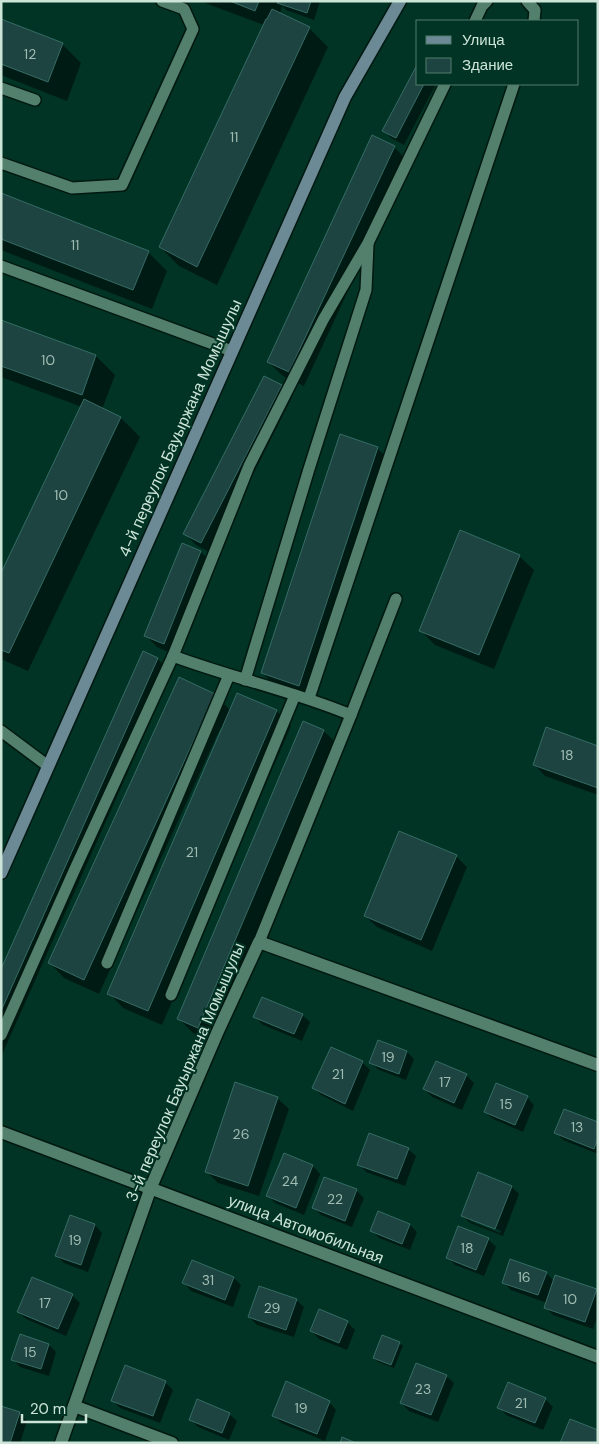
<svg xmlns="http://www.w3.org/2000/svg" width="599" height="1444" font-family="'DM Sans',sans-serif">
<rect width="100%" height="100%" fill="#013424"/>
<g fill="#0007" fill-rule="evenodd">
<polygon points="200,1 320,1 314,20 286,10 282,6 280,14 309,28 328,47 217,285 179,266 160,247 264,25"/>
<polygon points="1,20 62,44 81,63 67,101 1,75"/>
<polygon points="418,84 436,84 404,145 391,138 384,131"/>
<polygon points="394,147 408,161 304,386 283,376 268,362"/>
<polygon points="1,195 148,252 167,271 152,309 1,250"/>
<polygon points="1,322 96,356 115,375 102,409 121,418 140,437 28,671 1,659 1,576 82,407 1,377"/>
<polygon points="281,386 292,397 213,554 196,545 185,534"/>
<polygon points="377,448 392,462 313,700 277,687 262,673"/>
<polygon points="182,545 201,552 212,563 175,655 157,647 146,636"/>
<polygon points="519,556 534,570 494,669 435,645 420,630"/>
<polygon points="158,659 172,673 1,1057 1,972"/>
<polygon points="238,694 277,711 291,726 162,1025 123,1008 109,993 222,730 220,729 99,994 64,978 50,963 215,695 231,711"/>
<polygon points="303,722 324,731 338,745 213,1041 193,1033 178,1018"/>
<polygon points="598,747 598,795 545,776 534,764"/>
<polygon points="456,856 467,867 432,951 377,927 365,916"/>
<polygon points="302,1015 310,1022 302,1041 263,1025 255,1017"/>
<polygon points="407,1052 414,1059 406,1080 379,1070 371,1063"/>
<polygon points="362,1062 370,1070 353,1111 321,1095 313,1087"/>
<polygon points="466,1075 474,1083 462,1110 432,1097 424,1089"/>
<polygon points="527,1097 534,1105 523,1132 493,1119 485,1112"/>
<polygon points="277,1098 289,1109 259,1196 218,1183 206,1171"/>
<polygon points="598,1124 598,1154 563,1140 556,1132"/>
<polygon points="408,1149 416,1156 405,1186 366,1172 359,1164"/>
<polygon points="313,1166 320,1174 304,1215 275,1203 268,1196"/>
<path d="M512,1187L519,1194L503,1236L470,1223L462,1216ZM470,1218L501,1231L500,1233L470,1221Z"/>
<polygon points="356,1190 364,1198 352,1227 321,1215 314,1208"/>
<polygon points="70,1216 95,1225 102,1233 88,1272 64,1263 56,1255"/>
<polygon points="410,1225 417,1232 410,1250 379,1238 372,1231"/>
<polygon points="488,1239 496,1247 484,1276 455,1265 447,1257"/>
<polygon points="546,1273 554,1281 598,1292 598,1315 593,1329 553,1315 545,1307 547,1303 511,1290 503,1282"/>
<polygon points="234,1278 241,1285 233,1307 191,1291 184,1283"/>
<polygon points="72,1295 80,1303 66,1336 26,1319 18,1312"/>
<polygon points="296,1300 304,1307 294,1337 257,1325 249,1317"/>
<polygon points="347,1322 355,1330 347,1350 319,1339 311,1331"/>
<polygon points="399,1343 403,1346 394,1368 378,1362 374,1358"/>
<polygon points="49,1345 56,1352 49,1376 20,1367 13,1360"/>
<polygon points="446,1376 454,1383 438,1422 409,1411 401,1403"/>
<polygon points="165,1382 173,1390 160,1423 120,1408 113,1401"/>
<polygon points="545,1399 553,1407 543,1430 506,1415 499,1407"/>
<polygon points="329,1402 336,1410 325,1441 281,1423 273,1415"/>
<polygon points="19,1413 27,1421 20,1443 1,1443"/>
<polygon points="229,1414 237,1421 229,1440 198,1427 190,1419"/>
</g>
<g fill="#1d4440" stroke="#366c66">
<polygon points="230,1 259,1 255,11"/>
<polygon points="278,1 311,1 307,13 277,3"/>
<polygon points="272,9 310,27 197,267 159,247 266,19 267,19"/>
<polygon points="1,19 63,43 48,82 1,64"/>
<polygon points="418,63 418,84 424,84 396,138 382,131"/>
<polygon points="372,135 395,146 289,372 267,362"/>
<polygon points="1,193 149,251 133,290 1,239"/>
<polygon points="1,320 96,355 82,395 1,366"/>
<polygon points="264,376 282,385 201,543 183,534"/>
<polygon points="84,399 121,417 9,653 1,650 1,573"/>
<polygon points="340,434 378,447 299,686 261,673"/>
<polygon points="460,530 520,555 479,655 419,631"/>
<polygon points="182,543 201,551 164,644 144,636"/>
<polygon points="143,651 158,658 1,1011 1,969"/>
<polygon points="179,677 215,694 84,980 48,963"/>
<polygon points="237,693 277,710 148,1011 107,994"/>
<polygon points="303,721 324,730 198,1028 177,1019"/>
<polygon points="546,727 598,746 598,788 533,765"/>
<polygon points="399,831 457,855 421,940 364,916"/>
<polygon points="262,997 303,1014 294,1034 253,1017"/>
<polygon points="378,1040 407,1051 399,1074 369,1063"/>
<polygon points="331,1047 363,1061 345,1104 312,1088"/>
<polygon points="436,1061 467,1074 454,1103 423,1089"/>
<polygon points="235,1082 278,1097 248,1186 205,1172"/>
<polygon points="496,1083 528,1096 515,1125 484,1112"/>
<polygon points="564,1109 598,1122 598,1138 594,1149 554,1133"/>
<polygon points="369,1133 409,1148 397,1179 357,1165"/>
<polygon points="284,1153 313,1165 296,1208 266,1196"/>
<polygon points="478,1172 512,1186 495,1229 461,1216"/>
<polygon points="324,1177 357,1189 345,1221 312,1208"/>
<polygon points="378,1211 410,1224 402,1244 370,1231"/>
<polygon points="70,1215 95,1224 81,1265 55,1256"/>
<polygon points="458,1226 489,1238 476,1270 446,1258"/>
<polygon points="510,1259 547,1272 538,1295 502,1283"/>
<polygon points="192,1260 234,1277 225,1300 182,1283"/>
<polygon points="555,1275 597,1289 585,1322 544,1308"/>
<polygon points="32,1277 73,1294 58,1329 17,1312"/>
<polygon points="259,1286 297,1299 286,1330 248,1317"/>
<polygon points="319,1309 348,1321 339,1343 310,1331"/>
<polygon points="20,1334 49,1344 41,1369 11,1360"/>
<polygon points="382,1335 400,1342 391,1365 373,1358"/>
<polygon points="416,1363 447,1375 431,1415 400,1403"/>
<polygon points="125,1365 166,1381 153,1416 111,1401"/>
<polygon points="286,1381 330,1401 317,1434 272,1416"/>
<polygon points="508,1382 546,1398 535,1423 497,1408"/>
<polygon points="197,1399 230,1413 222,1433 189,1420"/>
<polygon points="1,1406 20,1412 10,1443 1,1443"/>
<polygon points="570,1419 598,1430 598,1443 560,1443"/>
<polygon points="342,1437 356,1443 340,1443"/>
</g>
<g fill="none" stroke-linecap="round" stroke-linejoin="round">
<defs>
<g id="lane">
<polyline points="527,1 535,10 534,21"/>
<polyline points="475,21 482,6 487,1"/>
<polyline points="1,88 35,100"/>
<polyline points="1,163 72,188 122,185 193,29 184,9 162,1"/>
<polyline points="1,266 232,351"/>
<polyline points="245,680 309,469 366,290 368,244"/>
<polyline points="309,698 514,84"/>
<path d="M351,715C294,691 232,678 173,656L249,466L323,320L368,243L445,84"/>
<polyline points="1,731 48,766"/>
<polyline points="259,942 351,715 396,599"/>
<polyline points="107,963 229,675"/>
<polyline points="171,995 295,695"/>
<polyline points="1,1035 74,871 173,656"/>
</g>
<g id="street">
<polyline points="1,1132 598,1357"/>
<polyline points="74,1406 172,1443"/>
<polyline points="61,1443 151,1187 218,1031 259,942 598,1065"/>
</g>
<polyline id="secondary" points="1,873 345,97 400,1"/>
</defs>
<use href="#lane" stroke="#021810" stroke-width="14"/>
<use href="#street" stroke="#021810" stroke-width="15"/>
<use href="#secondary" stroke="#021810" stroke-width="15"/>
<use href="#lane" stroke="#52806d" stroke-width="11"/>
<use href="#street" stroke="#52806d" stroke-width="12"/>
<use href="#secondary" stroke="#6b8a95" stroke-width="12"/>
</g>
<g text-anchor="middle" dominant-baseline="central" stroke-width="4" stroke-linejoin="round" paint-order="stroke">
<g font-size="14" fill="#a1bdb3">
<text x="30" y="54">12</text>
<text x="234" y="137">11</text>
<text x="75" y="245">11</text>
<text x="48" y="360">10</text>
<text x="61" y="495">10</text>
<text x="567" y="755">18</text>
<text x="192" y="852">21</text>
<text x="388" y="1057">19</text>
<text x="338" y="1074">21</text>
<text x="445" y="1082">17</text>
<text x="506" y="1104">15</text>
<text x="577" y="1127">13</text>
<text x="241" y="1134">26</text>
<text x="290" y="1181">24</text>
<text x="335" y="1199">22</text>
<text x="75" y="1240">19</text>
<text x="467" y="1248">18</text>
<text x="524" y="1277">16</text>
<text x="208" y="1280">31</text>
<text x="570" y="1299">10</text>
<text x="45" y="1303">17</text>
<text x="272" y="1308">29</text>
<text x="30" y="1352">15</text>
<text x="423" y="1389">23</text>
<text x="521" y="1403">21</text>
<text x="301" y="1408">19</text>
</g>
<g font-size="16" fill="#cde5d9" stroke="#013424">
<text transform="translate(180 428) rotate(-66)">4-й переулок Бауыржана Момышулы</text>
<text transform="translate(185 1072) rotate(-67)">3-й переулок Бауыржана Момышулы</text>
<text transform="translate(306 1229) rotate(21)">улица Автомобильная</text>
</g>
</g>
<rect width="599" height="1444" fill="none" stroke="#cde5d9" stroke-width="5"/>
<rect x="416" y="20" width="162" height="65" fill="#013424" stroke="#537b6c"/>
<rect x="426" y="36" width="25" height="8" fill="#6b8a95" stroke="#537b6c"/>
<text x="462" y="45" font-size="15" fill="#cde5d9">Улица</text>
<rect x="426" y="58" width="25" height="15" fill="#1d4440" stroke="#537b6c"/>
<text x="462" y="70" font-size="15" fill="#cde5d9">Здание</text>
<path d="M22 1414v8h64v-8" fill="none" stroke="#cde5d9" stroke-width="2.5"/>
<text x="30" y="1414" font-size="15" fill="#cde5d9" stroke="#013424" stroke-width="4" paint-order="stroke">20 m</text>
</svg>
